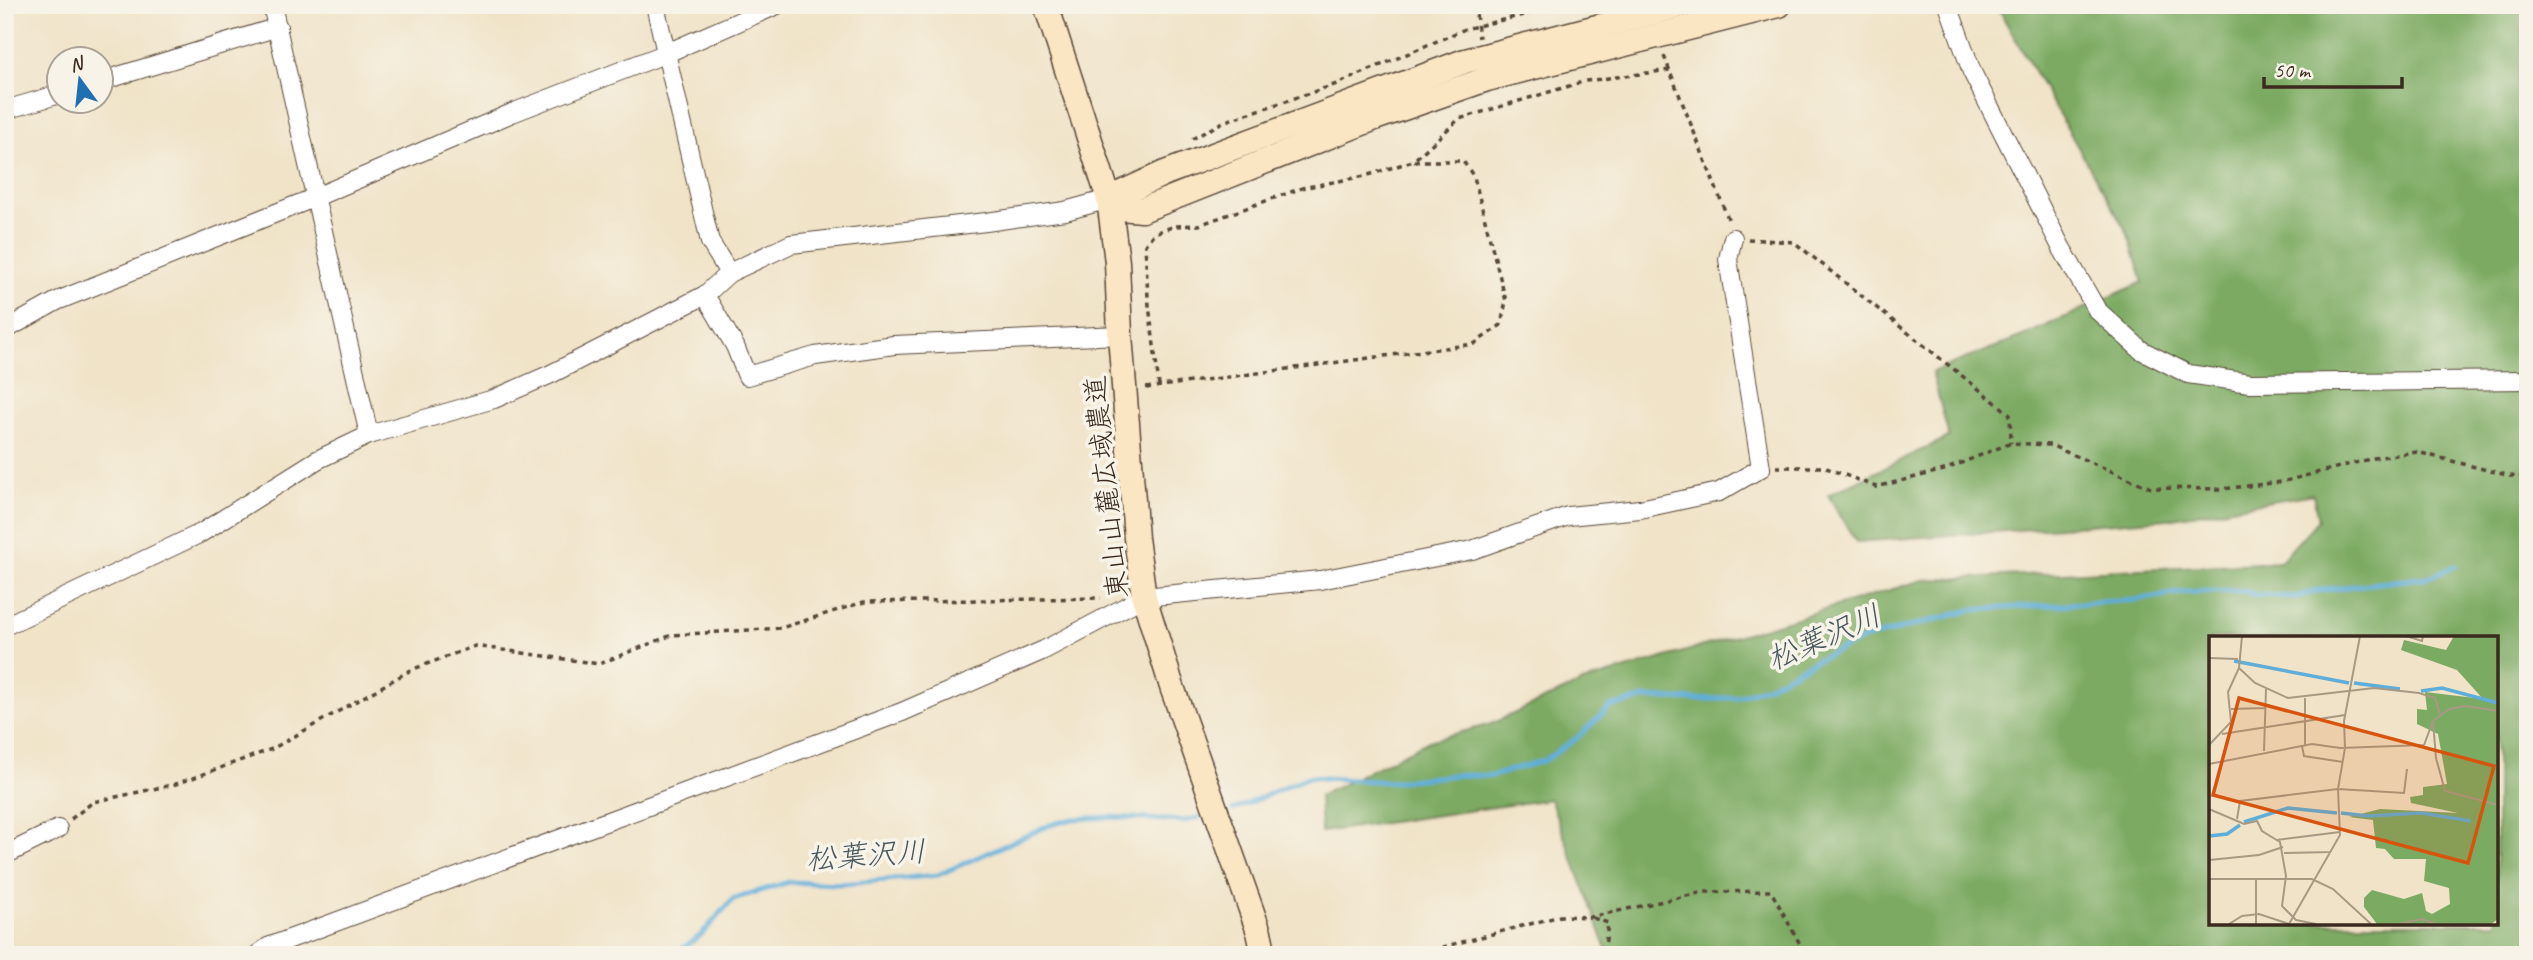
<svg xmlns="http://www.w3.org/2000/svg" width="2533" height="960" font-family="Caveat,'Klee One',sans-serif">
<rect width="100%" height="100%" fill="#f7f3e8"/>
<filter id="ink" filterUnits="userSpaceOnUse"><feTurbulence type="fractalNoise" baseFrequency=".0143" numOctaves="2"/><feDisplacementMap in="SourceGraphic" scale="14" xChannelSelector="R" yChannelSelector="G"/><feConvolveMatrix kernelMatrix="1 2 1 2 8 2 1 2 1" color-interpolation-filters="sRGB"/></filter>
<filter id="wash" filterUnits="userSpaceOnUse"><feTurbulence type="fractalNoise" baseFrequency=".00686" numOctaves="4" result="noise"/><feDisplacementMap in="SourceGraphic" scale="28" xChannelSelector="R" yChannelSelector="G"/><feGaussianBlur stdDeviation="1.57" result="paint"/><feColorMatrix in="noise" values="0 0 0 0 0 0 0 0 0 0 0 0 0 0 0 0 0 1.4 0 .05"/><feComposite in="paint" operator="in"/></filter>
<g filter="url(#wash)">
<rect width="100%" height="100%" fill="#f0e3c7"/>
<path fill="#7baa62" stroke="#5b6a40" stroke-width="2" fill-rule="evenodd" d="M1998,5H2528V955H1609L1550,799L1321,832L1319,796L1429,741L1491,724L1583,682L1923,580L2280,562L2318,520L2313,494L2168,519L1856,542L1828,495L1949,437L1932,372L2030,333L2143,282L2127,232L2004,19ZM2211,638H2496V923H2211Z"/>
<g fill="none" stroke-linecap="round" stroke-linejoin="round">
<g stroke="#5eaed9" stroke-width="5">
<polyline points="1233,810 1308,777 1390,782 1456,775 1492,776 1545,760 1577,738 1610,707 1645,698 1699,700 1737,697 1768,686 1812,662 1864,639 1971,610 2136,600 2186,592 2243,591 2257,595 2296,597 2321,590 2429,577 2456,566"/>
<polyline points="673,955 701,935 733,899 789,882 842,884 938,875 1050,825 1073,819 1112,817 1184,821 1201,817"/>
</g>
</g>
</g>
<g filter="url(#ink)">
<g fill="none" stroke-linecap="round" stroke-linejoin="round">
<defs>
<g id="street">
<polyline points="272,5 369,435"/>
<polyline points="655,5 710,242 729,273"/>
<polyline points="1948,5 1972,72 2061,247 2097,310 2141,350 2188,374 2250,383 2528,380"/>
<polyline points="102,81 278,27"/>
<polyline points="5,110 60,94"/>
<polyline points="705,295 735,346 747,376 815,356 894,345 1120,335"/>
<polyline points="5,330 57,301 316,197 512,113 667,53 777,5"/>
<polyline points="5,626 201,533 317,460 369,435 494,399 551,374 705,295 729,273 791,244 986,222 1065,211 1109,199"/>
<polyline points="5,855 58,829"/>
<polyline points="257,955 268,947 902,712 1044,650 1144,597 1320,580 1472,550 1568,516 1640,509 1719,492 1761,468 1728,259 1733,238"/>
</g>
<g id="secondary">
<polyline points="1046,5 1109,199 1117,262 1120,335 1136,538 1144,597 1172,687 1259,932 1264,955"/>
<polyline points="1109,199 1165,173 1465,61 1682,5"/>
<polyline points="1110,207 1142,210 1375,118 1487,79 1779,5"/>
</g>
</defs>
<use href="#street" stroke="#564637" stroke-width="20"/>
<use href="#secondary" stroke="#564637" stroke-width="27"/>
<g stroke="#564637" stroke-width="3.5" stroke-dasharray="5 5" stroke-linecap="butt">
<polyline points="1475,5 1479,38"/>
<polyline points="1664,56 1729,221"/>
<polyline points="1192,139 1223,122 1337,84 1465,29 1565,5"/>
<polyline points="1748,239 1794,242 2010,414 2011,443"/>
<polyline points="1159,386 1148,297 1145,245 1154,233 1175,226 1199,225 1302,188 1365,176 1413,161"/>
<polyline points="1146,388 1474,344 1501,325 1506,301 1474,177 1463,161 1413,161 1459,119 1586,81 1670,70"/>
<polyline points="1776,467 1824,467 1876,487 1944,470 2011,443 2050,445 2151,488 2222,489 2281,482 2374,458 2417,452 2510,476 2528,477"/>
<polyline points="71,819 93,802 176,784 272,749 411,670 475,646 599,664 672,635 781,628 864,602 1101,598"/>
<polyline points="1593,918 1608,923 1604,955"/>
<polyline points="1413,955 1560,916 1591,917 1704,892 1771,891 1806,955"/>
</g>
<use href="#street" stroke="#fff" stroke-width="18"/>
<use href="#secondary" stroke="#fbe6c4" stroke-width="24"/>
</g>
</g>
<g text-anchor="middle" dominant-baseline="central" stroke-width="7" stroke-linejoin="round" paint-order="stroke">
<g font-size="28" fill="#3b2a1e" stroke="#f7f3e8">
<text transform="translate(1106 487) rotate(-96)">東山山麓広域農道</text>
</g>
<g font-size="30" font-style="italic" fill="#47585f" stroke="#f7f3e8">
<text transform="translate(1824 637) rotate(-23)">松葉沢川</text>
<text transform="translate(866 855) rotate(-4)">松葉沢川</text>
</g>
</g>
<g transform="translate(2209 636)">
<rect width="289" height="289" fill="#f0e3c7"/>
<path d="M245,0H289V283L282,288H168L155,271V262L163,254L195,263L213,257L217,275L223,278L241,268L240,252L215,245L217,223H185L176,213L167,212L164,184L140,181L171,173L249,177L202,167L201,161L214,159V151L238,148L229,98L208,88V73L218,74L216,56L274,63L248,34L192,14L195,4L237,14Z" fill="#7baa62"/>
<path fill="none" stroke="#5eaed9" stroke-width="3.5" d="M25,25L140,47M145,47L191,53M212,55L233,52L289,67M132,177L159,180L212,177L262,185M35,186L79,172L128,177M0,200L18,198L31,189"/>
<path fill="none" stroke="#a89983" stroke-width="2" d="M197,0L213,5L214,0M0,22L29,23M30,32L46,47L79,62L165,52L210,57L226,62L231,78M96,62V109M22,73L57,72M224,85L227,122L236,155L289,169M13,98L136,79M0,109L22,86L19,56L30,32L33,0M215,109L224,85L240,73L257,70L289,75M93,110L95,120L134,126M55,115L57,53M0,128L103,108L131,112L215,109M0,173L35,188L48,185L53,195L71,206L77,240L73,270L87,284L107,288M28,183L31,165L129,153L195,157L198,133M68,204L131,196M75,217L122,216M0,224L50,219L74,211M0,243H103L124,253L162,288M20,288L33,280L50,278L80,288M47,288V244M80,288L131,199L129,153L136,112L135,85L151,0M189,288L213,283L227,288"/>
<path fill="#d7540e" fill-opacity="0.15" stroke="#d7540e" stroke-width="3.5" d="M30,62L285,130L259,227L4,159Z"/>
<rect width="289" height="289" fill="none" stroke="#3b2a1e" stroke-width="3.5"/>
</g>
<rect width="2533" height="960" fill="none" stroke="#f7f3e8" stroke-width="28"/>
<g transform="translate(80 80) rotate(345)"><circle r="33" fill="#f7f3e8" stroke="#aca397" stroke-width="2"/>
<path d="M0-5L12 26L0 18L-12 26Z" fill="#1f6fb2"/>
<text y="-10" font-size="19" font-weight="bold" text-anchor="middle" fill="#3b2a1e">N</text>
</g>
<path d="M2264 77v10h138v-10" fill="none" stroke="#3b2a1e" stroke-width="3.5"/>
<text x="2274" y="77" font-size="21" fill="#3b2a1e" stroke="#f7f3e8" stroke-width="5" paint-order="stroke">50 m</text>
</svg>
